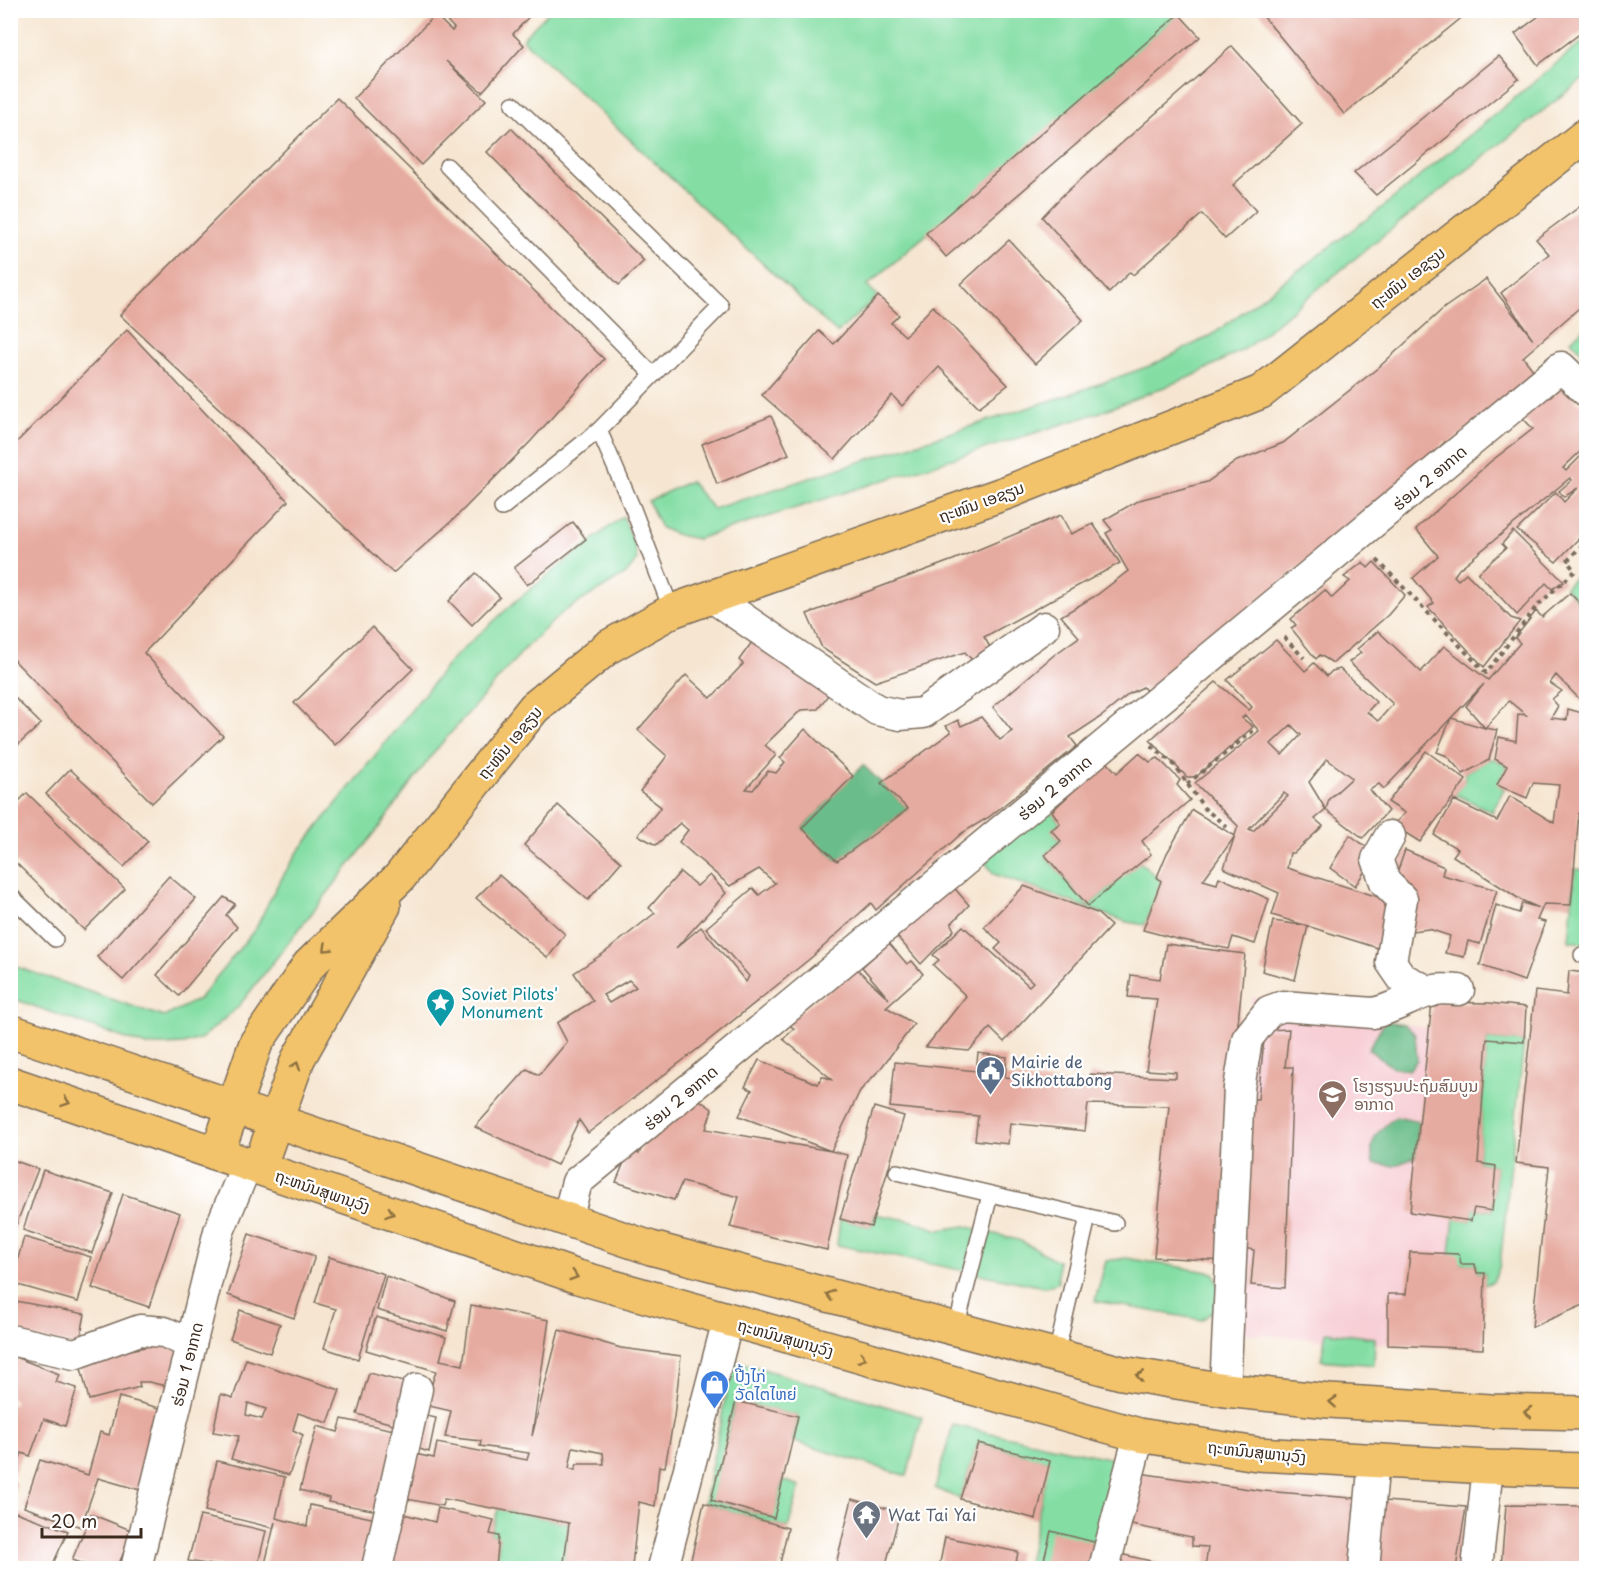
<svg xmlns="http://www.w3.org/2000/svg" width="1597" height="1579" font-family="'Playpen Sans','Noto Sans Lao',sans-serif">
<rect width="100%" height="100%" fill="#fff"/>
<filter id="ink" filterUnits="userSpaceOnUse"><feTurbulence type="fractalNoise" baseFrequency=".0167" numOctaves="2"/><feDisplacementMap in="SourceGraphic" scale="12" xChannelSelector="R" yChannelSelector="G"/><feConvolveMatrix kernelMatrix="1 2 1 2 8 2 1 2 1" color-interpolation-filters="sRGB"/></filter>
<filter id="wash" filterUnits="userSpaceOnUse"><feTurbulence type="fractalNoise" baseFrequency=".008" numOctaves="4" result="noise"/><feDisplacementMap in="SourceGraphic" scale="24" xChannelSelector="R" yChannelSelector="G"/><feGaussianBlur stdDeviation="1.35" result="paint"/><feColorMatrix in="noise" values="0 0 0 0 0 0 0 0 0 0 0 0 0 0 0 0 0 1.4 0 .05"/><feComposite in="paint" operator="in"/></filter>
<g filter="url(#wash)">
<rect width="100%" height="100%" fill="#f6e6d1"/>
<polygon fill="#f7cfd5" points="1252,997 1429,1028 1410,1212 1454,1218 1450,1254 1410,1252 1406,1294 1388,1294 1388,1345 1238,1333"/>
<g fill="#84dea4" stroke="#608461" stroke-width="1.5">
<polygon points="551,10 1183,11 867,286 878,296 837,333 522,39"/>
<polygon points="1586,39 1586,77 1380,238 1246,348 1195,375 1098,413 697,539 678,535 661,528 648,501 690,481 713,509 1068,395 1152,365 1212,335 1384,206"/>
<polygon points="1586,326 1586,357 1571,340"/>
<polygon points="623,516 635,547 637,560 626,574 563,612 528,645 435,751 377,830 238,1007 202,1038 184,1044 146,1046 11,998 11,965 164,1017 199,999 256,928 275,889 298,852 452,659 517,600"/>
<polygon points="1581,572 1586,576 1586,610 1565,587"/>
<polygon points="1489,759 1495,759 1507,766 1498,784 1504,789 1492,812 1455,794 1465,780 1465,773"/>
<polygon points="1047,804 1060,823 1052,830 1061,841 1045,855 1088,906 1140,862 1161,881 1145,925 1127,922 994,874 981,857"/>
<polygon points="1575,869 1586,870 1586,944 1569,941"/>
<polygon points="1487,1039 1524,1042 1500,1265 1493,1282 1484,1285 1485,1273 1477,1273 1475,1264 1461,1264 1450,1254 1454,1218 1471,1221 1474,1208 1492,1211 1496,1166 1478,1162"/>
<polygon points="875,1214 913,1221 939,1230 965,1226 1021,1241 1058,1261 1058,1283 1044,1287 837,1245 840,1219 871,1227"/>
<polygon points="1126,1258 1214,1273 1224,1302 1202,1320 1095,1301 1106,1261"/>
<polygon points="1326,1332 1375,1338 1374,1365 1321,1360"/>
<polygon points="733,1360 922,1417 907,1476 792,1441 798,1416 736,1401 712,1500 773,1518 783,1480 800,1486 788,1528 704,1503"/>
<polygon points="953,1425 1118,1460 1092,1568 1015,1568 1015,1567 1027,1568 1049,1461 978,1443 960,1499 935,1488"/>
<polygon points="498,1509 569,1523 563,1568 496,1568 499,1537 490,1534"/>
</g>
<g fill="#6bbd8a" stroke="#537454" stroke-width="1.5">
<polygon points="863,765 908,809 837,861 802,828"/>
<polygon points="1385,1021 1404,1024 1415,1034 1417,1060 1409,1070 1392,1067 1368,1049"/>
<path d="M1396,1117L1419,1122L1416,1157L1394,1166L1373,1163C1368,1139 1378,1130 1396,1117Z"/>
</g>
<g id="blocks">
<g fill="#e6aba0" fill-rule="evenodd">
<polygon points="436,10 535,10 513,34 524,45 482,92 446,61 486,100 421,165 354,98 435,15 452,31 454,28"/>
<polygon points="1258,10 1471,10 1344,114"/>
<polygon points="1547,10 1577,10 1586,23 1586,29 1538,65 1515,34"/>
<polygon points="1179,14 1200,37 946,257 926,233"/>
<polygon points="1232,46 1302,124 1233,185 1256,211 1225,239 1202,214 1133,275 1130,272 1109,293 1042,217 1062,196"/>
<polygon points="1499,56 1519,79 1376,195 1354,173"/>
<polygon points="337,98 604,359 531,441 455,518 393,573 120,315"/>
<polygon points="511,128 644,261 619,285 487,152"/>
<path d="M1586,202V302L1523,357L1537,375L1448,444L1445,442L1417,469L1148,693L1143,687L1129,694L1102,716L1070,737L1077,746L989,817L962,833L876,910L871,903L812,957L699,1048L588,1133L579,1120L557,1165L475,1127L527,1069L539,1075L567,1042L557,1023L593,1001L574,973L604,953L655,913L649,908L680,872L697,886L710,875L726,893L676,948L701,927L746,982L749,976L706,928L753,888L759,895L775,883L759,869L730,886L679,842L688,830L680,823L656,845L638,835L661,807L640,791L667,756L638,730L686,675L711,698L743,664L739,660L752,642L828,695L818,709L801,710L765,745L776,755L746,789L753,790L768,771L776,773L785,762L780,758L805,729L853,776L802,828L837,861L908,809L881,783L951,732L946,726L958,720L961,726L981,717L1000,740L1012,731L993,707L1054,655L1079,637L1061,616L1097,595L1128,571L1106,533L1112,530L1104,520L1139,500L1207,482L1237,461L1283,443L1379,367L1444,308L1486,279L1533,339L1501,293L1549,254L1536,239ZM629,980L636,987L609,1003L603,995Z"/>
<polygon points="1009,240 1083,320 1035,364 961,284"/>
<polygon points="878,296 899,315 891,323 905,336 933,306 1008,385 979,407 939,367 902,406 892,395 835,459 762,395 819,331 834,344"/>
<polygon points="127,330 288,501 144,653 223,736 152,803 10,656 10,449"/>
<polygon points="1557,383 1586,408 1586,446 1563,468 1566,471 1586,451 1586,531 1556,562 1517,530 1556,492 1564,502 1578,488 1564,497 1559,491 1572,480 1570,478 1459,569 1454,576 1458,580 1466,573 1511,618 1520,621 1484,667 1428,607 1434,603 1413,578 1438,556 1416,529 1490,462 1533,429 1520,415"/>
<polygon points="771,416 789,454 717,484 702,444"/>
<polygon points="1061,515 1071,534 1093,524 1120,563 984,637 990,647 972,660 965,652 875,682 822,648 807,614 953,560"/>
<polygon points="573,522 586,539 527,585 514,568"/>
<polygon points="1513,531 1564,582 1552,589 1546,583 1517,615 1478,573 1506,548 1502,544"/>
<polygon points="1363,562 1368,568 1374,562 1405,595 1388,615 1333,663 1320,655 1316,659 1291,628 1296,625 1291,619 1325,590 1332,598 1350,581 1344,577"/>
<polygon points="476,573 500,597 472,625 449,601"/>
<path d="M1570,593L1586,610V706L1556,675L1550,683L1562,691L1552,699L1558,706L1551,718L1567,720L1568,709L1586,714V807L1579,813L1571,905L1544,904L1537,920L1545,922L1524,981L1480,965L1496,905L1519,913L1522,903L1539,908L1521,900L1453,856L1458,849L1434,835L1454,800L1497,821L1510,796L1554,823L1559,785L1533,783L1527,798L1497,785L1507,766L1495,759L1499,737L1516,741L1518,714L1526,715L1509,701L1485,728L1466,706L1484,684L1451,718L1485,728L1497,730L1489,760L1463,774L1447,756L1437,752L1451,718L1384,789L1379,784L1370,790L1388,811L1363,838L1326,810L1315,819L1323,826L1294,853H1290L1287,868L1391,901L1381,949L1272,915L1279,893L1224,868L1238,826L1195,783L1259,731L1245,715L1242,718L1253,727L1196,777H1187L1150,740L1216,682L1249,710L1252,707L1227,680L1276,640L1305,671L1314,663L1327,676L1332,671L1340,669L1376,702L1367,712L1378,721L1393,704L1349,662L1361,653L1357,649L1378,631L1421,672L1444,646L1488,680L1520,643L1515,638L1536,611L1542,617ZM1291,725L1301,735L1282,755L1271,744ZM1327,759L1352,778L1329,799L1326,810L1309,782ZM1284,793L1288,796L1253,831L1249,829Z"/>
<polygon points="372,627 413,669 335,745 294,703"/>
<polygon points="10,693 41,724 10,752"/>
<polygon points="1426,751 1466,780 1420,842 1393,825 1405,813 1388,802"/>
<polygon points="1139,753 1150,762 1158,758 1180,780 1177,785 1190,800 1142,841 1151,854 1088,906 1045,855 1061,841 1051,830 1060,823 1052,811 1106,761 1117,773"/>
<polygon points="70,769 148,841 124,867 46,794"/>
<polygon points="27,793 125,889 84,930 10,857 10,810"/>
<polygon points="558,805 621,862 588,900 524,845"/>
<polygon points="1192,810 1235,836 1203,880 1217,884 1219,877 1269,899 1255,944 1233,937 1229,949 1177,939 1143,930 1161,881 1157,877 1167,853"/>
<polygon points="1350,835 1376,854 1355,886 1330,868"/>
<polygon points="1405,850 1444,867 1442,875 1497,890 1480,944 1468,941 1464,957 1445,953 1450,936 1429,929 1403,932 1396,876"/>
<polygon points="499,875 565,934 548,958 476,898"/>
<polygon points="169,876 196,899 123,980 97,957"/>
<polygon points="950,883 969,905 951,924 954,930 921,964 892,931"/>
<polygon points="1024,886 1097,913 1111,926 1004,1042 990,1028 969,1051 926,1047 966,996 933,965 939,960 933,955 963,926 1029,986 1033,982 995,949 1001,943 984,927"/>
<polygon points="224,897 235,904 226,915 237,927 179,996 157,975"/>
<polygon points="1273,921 1308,926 1295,980 1262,971"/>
<polygon points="889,943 907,964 912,961 923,974 886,1007 914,1024 881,1068 860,1091 831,1151 847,1155 827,1250 730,1227 739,1197 682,1182 674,1200 616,1182 629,1150 639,1154 647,1136 694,1096 712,1109 706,1129 831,1151 739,1116 752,1090 745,1087 759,1060 818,1084 822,1076 833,1080 783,1039 794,1029 787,1022 857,969 889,999 862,967"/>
<polygon points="1166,944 1245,954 1229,1111 1225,1261 1154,1257 1169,1106 1088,1104 1085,1131 1010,1123 1008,1144 975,1140 978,1116 890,1107 895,1062 976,1071 978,1053 1007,1057 1005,1077 1089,1086 1090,1074 1176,1078 1176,1072 1146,1070 1157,999 1128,997 1131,975 1160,979"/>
<polygon points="1569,971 1586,973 1586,1304 1532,1327 1549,1167 1516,1163 1535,991 1567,995"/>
<polygon points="1432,1002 1489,1003 1526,1007 1524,1042 1487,1039 1478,1163 1496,1166 1492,1211 1474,1208 1471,1221 1410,1212"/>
<polygon points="1289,1029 1285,1067 1293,1067 1285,1288 1251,1285 1254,1250 1244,1248 1249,1099 1258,1099 1265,1030"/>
<polygon points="874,1107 904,1116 871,1227 840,1219"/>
<polygon points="10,1159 38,1169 14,1230 10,1229"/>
<polygon points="43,1170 113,1193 92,1253 23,1230"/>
<polygon points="123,1194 180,1213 149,1307 92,1288"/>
<polygon points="249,1234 315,1256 294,1318 228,1295"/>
<polygon points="24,1237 91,1257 78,1302 11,1283"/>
<polygon points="1410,1252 1459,1254 1461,1264 1475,1264 1477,1273 1485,1273 1483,1349 1388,1345 1388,1294 1406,1294"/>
<polygon points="329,1257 384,1274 358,1359 324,1348 336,1309 315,1303"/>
<polygon points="386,1276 455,1301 447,1331 377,1310"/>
<polygon points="10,1300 85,1314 79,1346 10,1333"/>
<path d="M471,1305L549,1320L532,1436L559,1330L621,1348L681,1356L674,1417L665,1467L659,1466L655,1506L639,1502L632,1566L564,1562L569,1523L450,1500L444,1499L442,1506L402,1498L410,1453L434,1458L437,1443L527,1460L529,1453L480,1446L481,1441L445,1437L451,1411L425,1405L436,1371L366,1350L376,1317L446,1337L440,1360L463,1365ZM573,1447L603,1453L604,1464H577L575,1470L569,1468Z"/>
<polygon points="240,1310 280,1324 270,1353 230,1339"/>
<polygon points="159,1344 180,1351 170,1387 149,1382 139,1382 140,1387 89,1400 79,1360 130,1347 131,1350"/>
<polygon points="10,1355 59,1374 56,1382 77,1388 65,1426 44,1419 30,1456 22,1453 13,1475 10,1474 10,1404 13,1405 15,1400 10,1398"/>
<path d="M246,1359L340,1390L328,1423L298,1413L293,1430L303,1435L289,1475L231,1459L239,1436L213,1432L221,1394L233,1398ZM248,1403L266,1409L262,1419L246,1415Z"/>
<polygon points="369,1373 411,1384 400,1426 357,1414"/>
<polygon points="119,1397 163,1409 140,1490 98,1478 81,1527 24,1507 40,1460 88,1475 100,1432 109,1435"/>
<polygon points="736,1401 798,1416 774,1518 711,1500"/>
<polygon points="418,1414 436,1418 429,1452 410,1446"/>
<polygon points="342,1419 399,1431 383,1512 328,1502 329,1498 300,1490 317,1426 338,1432"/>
<polygon points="978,1443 1050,1461 1036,1519 960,1499"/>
<polygon points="217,1461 285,1477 276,1518 307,1526 310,1505 376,1519 365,1568 315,1568 298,1565 297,1568 264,1568 275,1522 273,1528 205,1511"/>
<polygon points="1139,1473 1263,1491 1365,1499 1358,1568 1205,1568 1208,1547 1192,1546 1192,1537 1126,1524"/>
<polygon points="10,1481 17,1484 11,1500 10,1500"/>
<polygon points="852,1499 900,1512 885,1568 835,1568"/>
<polygon points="1384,1501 1466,1507 1456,1568 1378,1568"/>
<polygon points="704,1503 788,1528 779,1568 689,1568"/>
<polygon points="1506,1505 1586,1506 1586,1568 1501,1568"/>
<polygon points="438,1508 494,1520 490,1534 499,1536 496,1568 386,1568 396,1512 435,1522"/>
<polygon points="10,1510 68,1531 51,1568 37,1568 10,1560"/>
<polygon points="91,1514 133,1531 117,1568 93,1568 72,1560"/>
<polygon points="200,1516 266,1531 257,1568 229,1568 188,1561"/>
<polygon points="1051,1531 1098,1543 1092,1568 1042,1568"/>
<polygon points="945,1537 1018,1552 1015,1568 939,1568"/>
<polygon points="1116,1553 1181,1568 1113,1568"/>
</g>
</g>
</g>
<g filter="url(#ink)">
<use href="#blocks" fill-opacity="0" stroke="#7c6c5d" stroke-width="1.5"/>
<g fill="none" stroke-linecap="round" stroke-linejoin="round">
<defs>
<g id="lane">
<polyline points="447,166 653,375"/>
<polyline points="599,430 633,509 672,611"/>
<polyline points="502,508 599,430 721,306 513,104"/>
<polyline points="10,895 55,939"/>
<polyline points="1582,955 1586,956"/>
<polyline points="897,1172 1115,1223"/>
<polyline points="956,1328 990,1195"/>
<polyline points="1056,1355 1088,1217"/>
</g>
<g id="street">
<polyline points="712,597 877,710 900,715 923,713 1044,627"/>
<polyline points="1390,836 1377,859 1385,882 1402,899 1391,962 1402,978 1430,992"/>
<polyline points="567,1220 577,1182 1561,367 1586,391"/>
<polyline points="10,1340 74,1354 140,1330 164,1332 191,1344"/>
<path d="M1225,1390L1239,1088L1247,1039L1269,1011L1283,1006L1373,1013C1395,1009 1413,995 1435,990C1442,988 1451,990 1459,990"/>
<polyline points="136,1568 219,1231 247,1164"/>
<polyline points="377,1568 417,1389"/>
<polyline points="663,1568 728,1320"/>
<polyline points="1104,1568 1139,1435"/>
<polyline points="1364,1568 1374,1460"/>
<polyline points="1477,1568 1488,1467"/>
</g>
<g id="primary">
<polyline points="217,1154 256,1043 309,965 399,878 534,708 608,647 672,611 1008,492 1261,392 1586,135"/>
<polyline points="259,1168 298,1059 384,906"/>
</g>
<g id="highway">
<polyline points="10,1031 651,1248 1122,1373 1225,1390 1329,1401 1491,1411 1586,1413"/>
<polyline points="10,1083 578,1277 1139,1435 1257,1454 1488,1467 1586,1470"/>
</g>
</defs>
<use href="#lane" stroke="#7c6c5d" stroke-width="18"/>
<use href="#street" stroke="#7c6c5d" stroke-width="33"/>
<use href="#primary" stroke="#7c6c5d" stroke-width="36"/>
<use href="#highway" stroke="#7c6c5d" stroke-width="36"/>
<g stroke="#7c6c5d" stroke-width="4" stroke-dasharray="4.5 4.5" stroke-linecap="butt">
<polyline points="1377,560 1486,673 1536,607 1575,571 1567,561 1586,541"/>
<polyline points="1284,637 1304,658"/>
<polyline points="1151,746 1173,763 1204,808 1227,827"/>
<polyline points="1187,784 1253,731"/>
</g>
<use href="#lane" stroke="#fff" stroke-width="15"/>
<use href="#street" stroke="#fff" stroke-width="30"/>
<use href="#primary" stroke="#f2c36a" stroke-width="33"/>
<use href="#highway" stroke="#f2c36a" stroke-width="33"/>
</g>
<defs><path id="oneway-chevron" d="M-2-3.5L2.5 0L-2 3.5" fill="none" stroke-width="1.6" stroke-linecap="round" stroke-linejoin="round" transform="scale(1.5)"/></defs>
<g stroke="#8d6f40">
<use href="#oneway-chevron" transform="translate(327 948) rotate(136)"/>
<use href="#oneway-chevron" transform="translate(296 1066) rotate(-70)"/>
<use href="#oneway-chevron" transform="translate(66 1102) rotate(19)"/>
<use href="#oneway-chevron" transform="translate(390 1213) rotate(19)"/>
<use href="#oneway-chevron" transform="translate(574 1276) rotate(18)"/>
<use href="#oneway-chevron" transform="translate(830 1295) rotate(-165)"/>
<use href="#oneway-chevron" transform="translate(862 1358) rotate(16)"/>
<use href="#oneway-chevron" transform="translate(1140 1376) rotate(-170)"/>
<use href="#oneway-chevron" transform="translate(1333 1402) rotate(-176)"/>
<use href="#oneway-chevron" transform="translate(1528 1412) rotate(-179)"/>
</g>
</g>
<defs>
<symbol id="sight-pin" viewBox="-11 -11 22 30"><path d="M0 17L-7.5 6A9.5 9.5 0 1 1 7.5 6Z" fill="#0f9aa8" stroke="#fff"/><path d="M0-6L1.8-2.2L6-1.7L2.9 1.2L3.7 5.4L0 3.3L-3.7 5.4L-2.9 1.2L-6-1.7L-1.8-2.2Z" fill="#fff"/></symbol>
<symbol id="civic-pin" viewBox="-11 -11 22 30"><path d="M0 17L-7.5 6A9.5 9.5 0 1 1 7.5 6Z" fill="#5c6f8a" stroke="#fff"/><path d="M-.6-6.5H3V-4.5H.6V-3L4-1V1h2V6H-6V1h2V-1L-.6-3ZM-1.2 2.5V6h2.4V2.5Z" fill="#fff"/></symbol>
<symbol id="school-pin" viewBox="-11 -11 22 30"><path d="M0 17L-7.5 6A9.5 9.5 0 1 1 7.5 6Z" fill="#8d6e63" stroke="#fff"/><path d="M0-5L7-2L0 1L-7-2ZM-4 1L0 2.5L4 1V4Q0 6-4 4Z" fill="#fff"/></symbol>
<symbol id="shop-pin" viewBox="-11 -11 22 30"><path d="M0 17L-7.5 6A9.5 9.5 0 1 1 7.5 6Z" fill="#3f7fe0" stroke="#fff"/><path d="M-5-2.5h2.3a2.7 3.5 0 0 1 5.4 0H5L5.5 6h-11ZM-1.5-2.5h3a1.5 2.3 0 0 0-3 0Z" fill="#fff"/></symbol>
<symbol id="temple-pin" viewBox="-11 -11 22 30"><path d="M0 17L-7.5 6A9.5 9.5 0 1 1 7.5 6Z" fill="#6b7280" stroke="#fff"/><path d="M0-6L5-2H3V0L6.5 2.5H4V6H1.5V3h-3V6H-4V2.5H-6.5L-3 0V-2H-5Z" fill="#fff"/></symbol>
</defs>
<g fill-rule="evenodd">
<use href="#sight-pin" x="424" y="986" width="33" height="45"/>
<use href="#civic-pin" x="974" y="1054" width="33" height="45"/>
<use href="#school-pin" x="1316" y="1078" width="33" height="45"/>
<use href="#shop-pin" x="698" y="1368" width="33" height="45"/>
<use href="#temple-pin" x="850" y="1498" width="33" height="45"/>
</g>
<g text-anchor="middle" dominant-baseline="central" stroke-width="4.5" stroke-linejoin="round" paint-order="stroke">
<g font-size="16" fill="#3b2a1e" stroke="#fff">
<text transform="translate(1407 277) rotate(-38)">ຖະໜົນ ເອຊຽນ</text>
<text transform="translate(1429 477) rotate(-40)">ຮ່ອມ 2 ອາກາດ</text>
<text transform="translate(981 501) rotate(-20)">ຖະໜົນ ເອຊຽນ</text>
<text transform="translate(509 742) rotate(-50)">ຖະໜົນ ເອຊຽນ</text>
<text transform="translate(1054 787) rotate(-40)">ຮ່ອມ 2 ອາກາດ</text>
<text transform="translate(680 1097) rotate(-40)">ຮ່ອມ 2 ອາກາດ</text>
<text transform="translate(323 1190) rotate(19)">ຖະຫນົນສຸພານຸວົງ</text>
<text transform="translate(786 1337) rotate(16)">ຖະຫນົນສຸພານຸວົງ</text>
<text transform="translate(186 1364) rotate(-76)">ຮ່ອມ 1 ອາກາດ</text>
<text transform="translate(1257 1451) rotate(6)">ຖະຫນົນສຸພານຸວົງ</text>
</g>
<g font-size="16" fill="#0d838f" stroke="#fff" text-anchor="start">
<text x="461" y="993">Soviet Pilots'<tspan x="461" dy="18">Monument</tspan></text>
</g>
<g font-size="16" fill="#4e5e75" stroke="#fff" text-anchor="start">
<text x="1011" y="1061">Mairie de<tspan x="1011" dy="18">Sikhottabong</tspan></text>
</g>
<g font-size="16" fill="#785e54" stroke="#fff" text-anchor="start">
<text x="1354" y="1085">ໂຮງຮຽນປະຖົມສົມບູນ<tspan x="1354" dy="18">ອາກາດ</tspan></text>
</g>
<g font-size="16" fill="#366cbe" stroke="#fff" text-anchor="start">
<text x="735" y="1375">ປີ້ງໄກ່<tspan x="735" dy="18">ວັດໄຕໄຫຍ່</tspan></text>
</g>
<g font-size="16" fill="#5b616d" stroke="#fff" text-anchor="start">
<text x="888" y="1514">Wat Tai Yai</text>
</g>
</g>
<rect width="1597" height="1579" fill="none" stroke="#fff" stroke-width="36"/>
<path d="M42 1528v9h99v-9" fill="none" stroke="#3b2a1e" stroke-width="3"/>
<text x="51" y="1528" font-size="18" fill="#3b2a1e" stroke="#ffffff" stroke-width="4.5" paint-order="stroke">20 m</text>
</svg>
